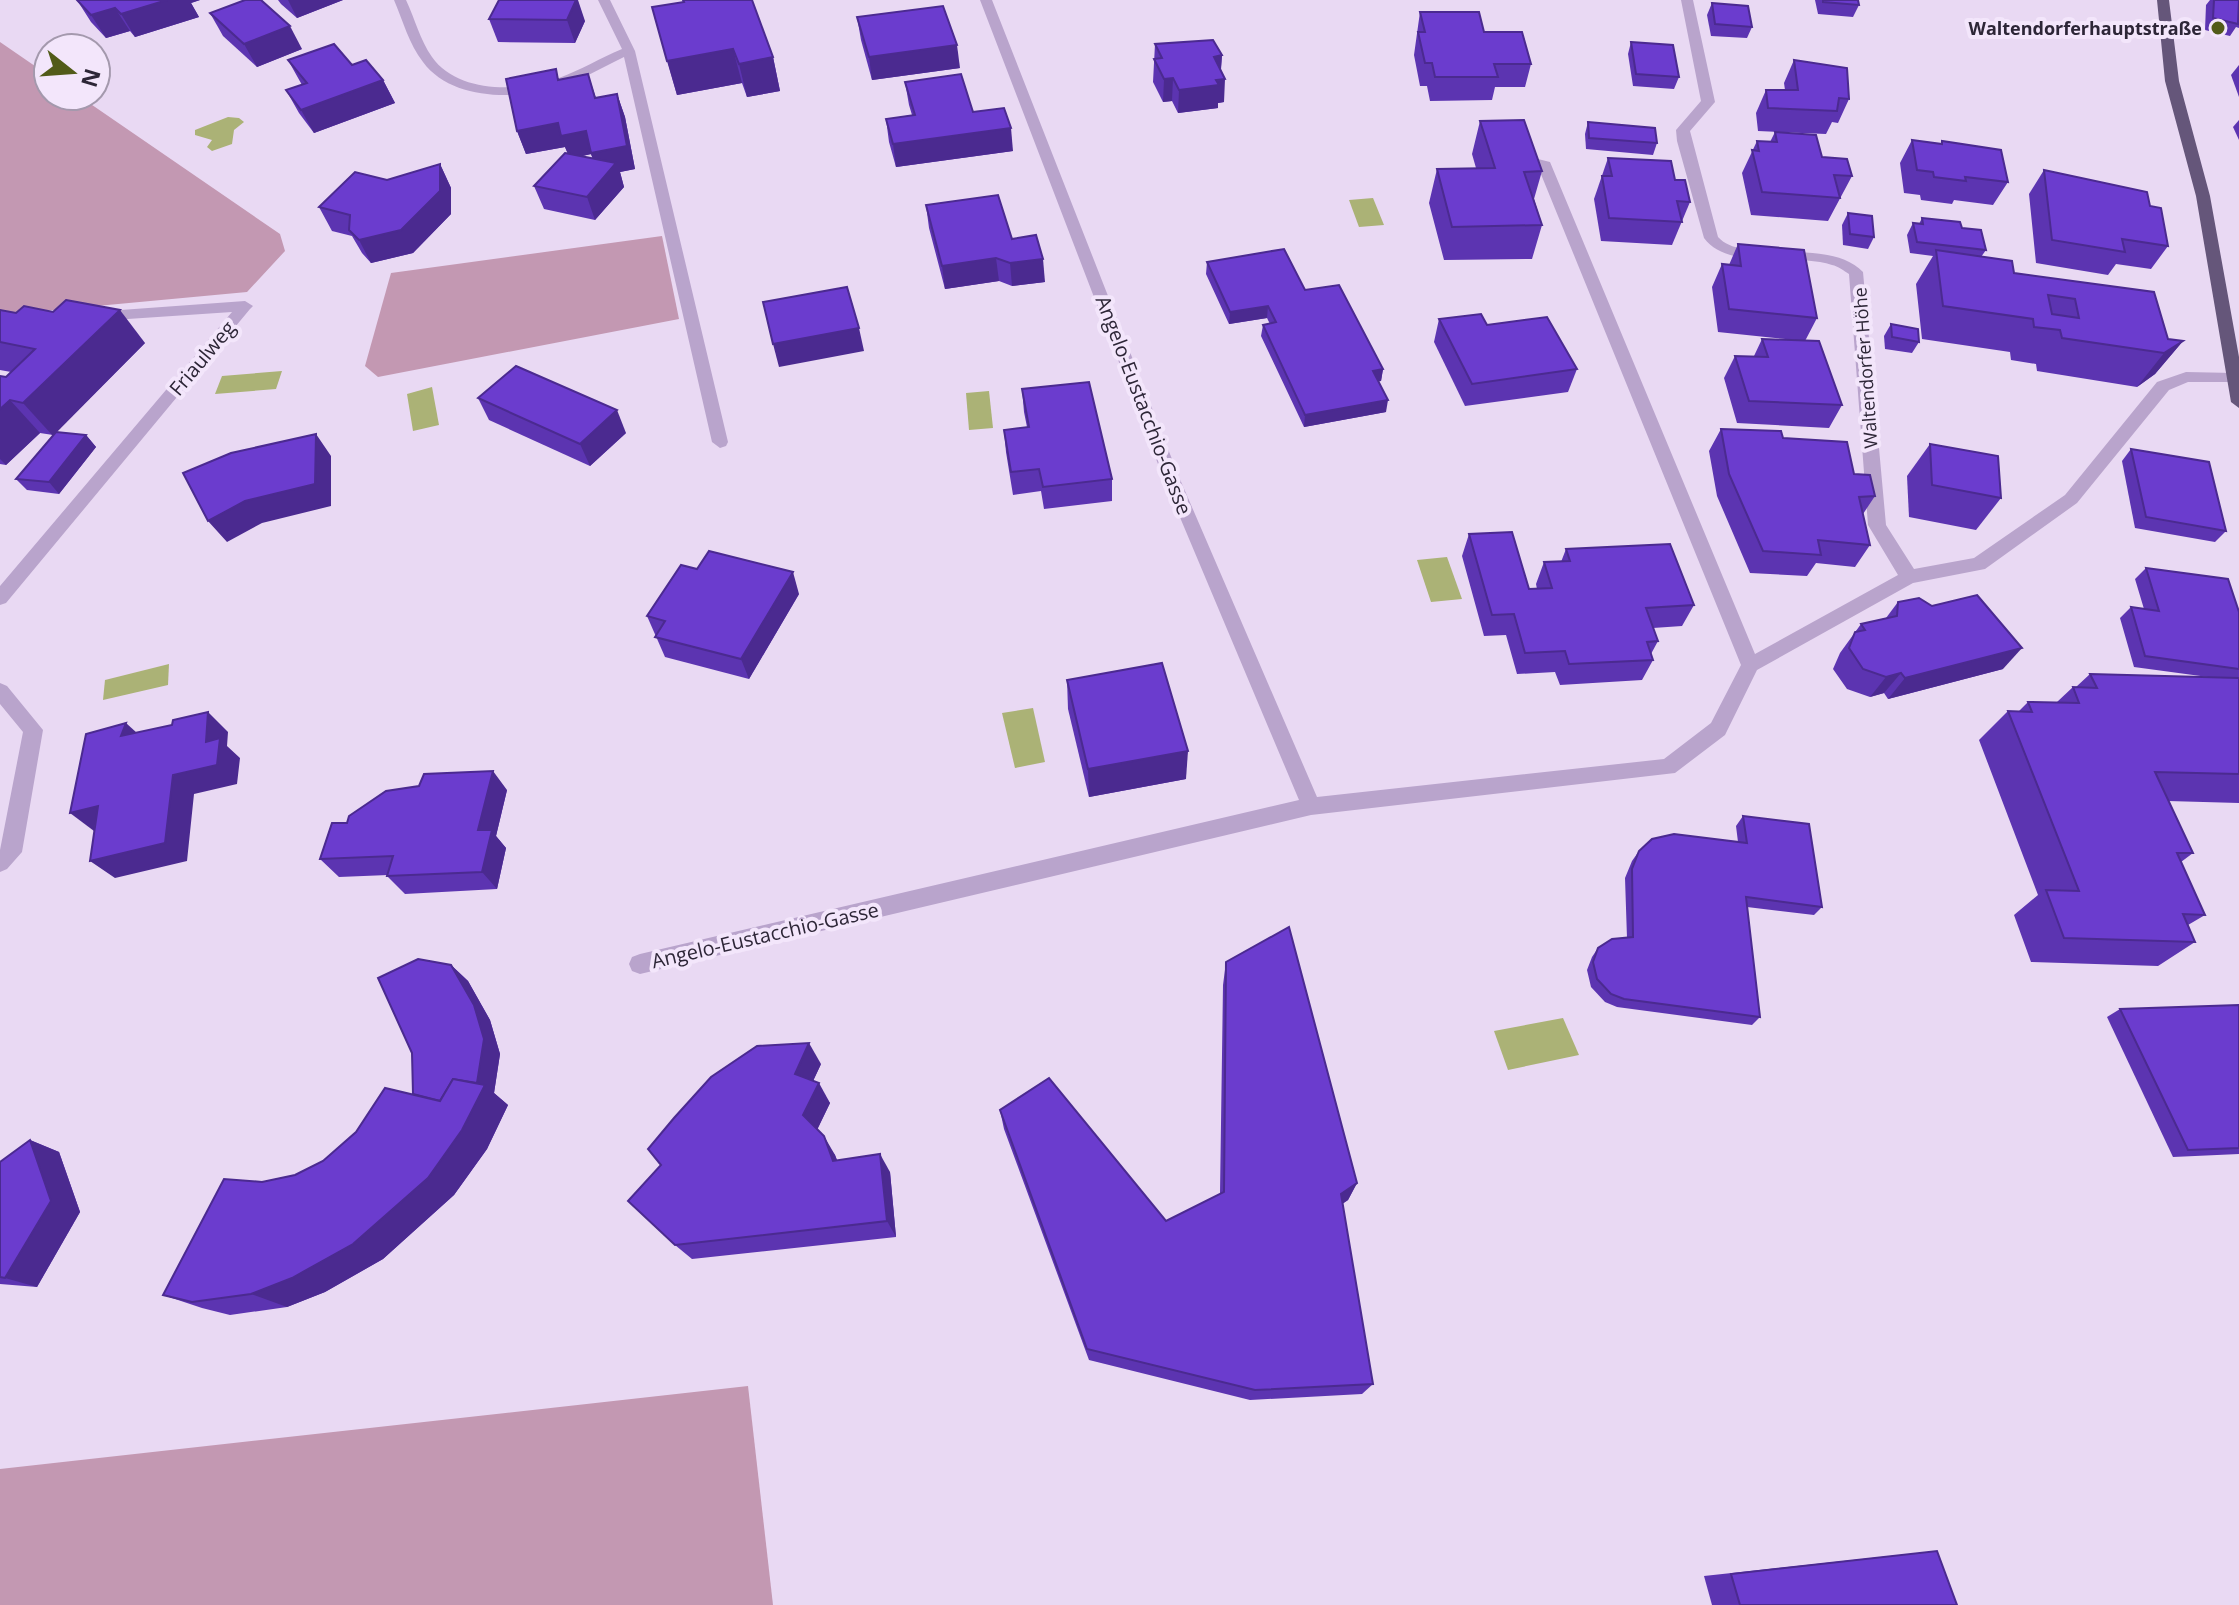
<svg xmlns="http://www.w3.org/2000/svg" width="2239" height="1605" font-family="'Open Sans',sans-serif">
<rect width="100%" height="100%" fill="#e9d9f3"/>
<g fill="#c398b2">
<polygon points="0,42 48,75 48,96 79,96 280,234 285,251 247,292 0,315"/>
<polygon points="662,236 679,319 378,377 365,366 391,273"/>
<polygon points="748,1386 773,1605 0,1605 0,1469"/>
</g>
<g fill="#abb276">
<polygon points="228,117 239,118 244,122 234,130 232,144 212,151 207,147 212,140 195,135 195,130"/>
<polygon points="1373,198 1384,225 1359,227 1349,200"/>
<polygon points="282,371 276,389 215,394 222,376"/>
<polygon points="432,387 439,425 413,431 407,394"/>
<polygon points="989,391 993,428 969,430 966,393"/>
<polygon points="1447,557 1462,599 1431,602 1417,560"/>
<polygon points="169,664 168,685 103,700 105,680"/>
<polygon points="1033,708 1045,762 1015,768 1002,713"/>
<polygon points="1563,1018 1579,1055 1508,1070 1494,1031"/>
</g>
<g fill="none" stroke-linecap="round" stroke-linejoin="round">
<g fill="#b9a4cc" fill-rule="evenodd">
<path d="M394,0H406C415,19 420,40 432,57C458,94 521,92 559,78C581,70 600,58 622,49L598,0H610L635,51L728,442L726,446L720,448L712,442L624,57C601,68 580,81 556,88C514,100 451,100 423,62C409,44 403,21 394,0Z"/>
<path d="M980,0H992L1179,477L1317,797L1664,759L1711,723L1741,665L1536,162L1538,159L1550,162L1755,654L1898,575L1868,525L1849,274C1844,271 1838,266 1832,265C1795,252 1729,272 1704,238L1677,141L1676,130L1701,101L1681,0H1693L1715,102L1690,131L1718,237C1744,266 1829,236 1863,272L1886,525L1914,569L1974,558L2065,495L2157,382L2186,372L2234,373L2239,374V382H2188L2169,390L2077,503L1985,569L1913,583L1757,670L1725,735L1675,773L1311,815L640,974L632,971L629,964L632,957L640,954L1299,800L1163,477Z"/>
<polygon points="245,301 253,306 250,309 6,603 0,605 0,586 232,312 98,321 93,320 93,312"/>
<polygon points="0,683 7,686 43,730 22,852 7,869 0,872 0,850 23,732 0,704"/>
</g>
<polygon fill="#65567a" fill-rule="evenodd" points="2157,0 2169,0 2179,81 2210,196 2239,357 2239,408 2231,402 2196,196 2165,81"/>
</g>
<g fill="#5c34b1" fill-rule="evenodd">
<polygon points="77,0 200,0 191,3 199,17 135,37 130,31 106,38 91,22"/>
<polygon points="278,0 343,0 297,18 281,4"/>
<polygon points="499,0 585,21 575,43 498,42 489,19"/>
<polygon points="1815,0 1858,0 1859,5 1853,17 1818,14"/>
<polygon points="2210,0 2239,0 2239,28 2236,27 2230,36 2205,30 2206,5"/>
<polygon points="1712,3 1752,27 1747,38 1711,36 1707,15"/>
<polygon points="652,7 773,57 780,91 747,97 742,83 677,95"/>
<polygon points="1420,12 1484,32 1531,64 1525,87 1495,87 1492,100 1430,101 1427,86 1420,86 1414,55"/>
<polygon points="210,13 302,49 257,67 223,36"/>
<polygon points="857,17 960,68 872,80 861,40"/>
<polygon points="1631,42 1679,77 1674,89 1633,86 1628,54"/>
<polygon points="1155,44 1222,55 1221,70 1224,102 1218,103 1218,108 1178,113 1172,101 1163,102 1153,82"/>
<polygon points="288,60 352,65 383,80 395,103 314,133 299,113 286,90 302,85"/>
<polygon points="1794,60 1849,99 1838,123 1832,122 1826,134 1758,131 1756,113 1766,90 1785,90 1784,83"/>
<polygon points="2239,65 2239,97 2231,75"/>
<path d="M588,74L596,98L617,94L625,117L635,169L620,172L624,187L595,220L544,209L534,186L568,154L565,147L526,154L517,131L560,80ZM591,154L593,159L582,156Z"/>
<polygon points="905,82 973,112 1013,151 896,167 889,142 886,119 912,115 909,105"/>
<polygon points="2239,120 2239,140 2233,127"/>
<polygon points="1480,121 1542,171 1534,199 1542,225 1532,259 1444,260 1429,203 1437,169 1476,168 1472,154"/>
<polygon points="1588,122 1657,143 1653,155 1586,149 1585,134"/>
<polygon points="1775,132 1822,157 1852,176 1828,221 1751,215 1742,173 1757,141 1770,142"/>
<polygon points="1912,140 1941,144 1942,141 2008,182 1993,205 1954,200 1952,204 1921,200 1920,195 1904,193 1900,163"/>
<polygon points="1608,158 1675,180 1690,202 1672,245 1601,241 1594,199"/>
<polygon points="440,164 451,188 451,214 413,253 371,263 362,253 352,236 332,231 319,207 387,180"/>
<polygon points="2044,170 2150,206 2168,246 2151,269 2116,264 2108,275 2036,263 2029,194"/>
<polygon points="926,205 1012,239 1045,282 1012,286 999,281 945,289 929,228"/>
<polygon points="1848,213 1874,237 1868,249 1843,245 1842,225"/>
<polygon points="1922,218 1962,228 1986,250 1981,257 2014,273 2168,339 2183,341 2155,374 2137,387 2037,371 2036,364 2011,360 2010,352 1922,339 1916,284 1933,256 1910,253 1907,235 1913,223 1919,224"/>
<polygon points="1738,244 1817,318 1805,341 1718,332 1712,287 1722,264 1729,265"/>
<polygon points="1207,262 1305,290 1383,369 1381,381 1378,381 1386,412 1304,427 1261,336 1263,325 1270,324 1267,318 1229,324 1206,274"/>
<polygon points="0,310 145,343 56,432 86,435 96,447 59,494 27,490 16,479 53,435 40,433 6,465 0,464 0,376 6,377 11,372 0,370"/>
<polygon points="1439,319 1487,325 1577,369 1568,392 1465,406 1434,342"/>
<polygon points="1891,324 1919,342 1912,353 1885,349 1884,336"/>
<polygon points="1762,339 1842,405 1829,428 1737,423 1724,378 1735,356 1754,356"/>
<polygon points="1022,389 1112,479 1112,501 1044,509 1041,491 1013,495 1006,452 1004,430 1027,427 1024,412"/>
<polygon points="478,398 626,433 590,466 489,420"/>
<polygon points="1721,429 1783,438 1854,474 1875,496 1863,514 1870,545 1855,567 1816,563 1807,576 1750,573 1717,496 1709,451"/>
<polygon points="1930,444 2001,498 1976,530 1909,517 1907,476"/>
<polygon points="2131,449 2226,531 2215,542 2135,528 2122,461"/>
<polygon points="1469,534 1529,589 1537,589 1536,584 1544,562 1561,562 1566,549 1694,605 1682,626 1653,628 1658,641 1651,654 1653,660 1642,680 1560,685 1555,672 1517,674 1506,635 1484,636 1462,556"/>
<polygon points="2146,568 2239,612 2239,803 2168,801 2193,853 2181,862 2205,915 2188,925 2195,942 2158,966 2031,962 2014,915 2038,895 1979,740 2008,711 2018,712 2028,702 2057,702 2073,687 2076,687 2090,674 2208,677 2134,667 2120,618 2131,607 2144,609 2135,579"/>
<polygon points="799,594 749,679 665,657 647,616"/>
<polygon points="1898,602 2003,669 1888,699 1884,693 1870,697 1847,689 1833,669 1840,653 1861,624 1886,618"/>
<polygon points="1067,680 1186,779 1089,797 1068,709"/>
<polygon points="507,790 496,836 506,848 497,889 405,894 387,876 388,875 339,877 320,859 347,823"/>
<polygon points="1743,816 1822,907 1814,915 1747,907 1760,1017 1752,1025 1617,1007 1605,1002 1591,987 1587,970 1592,957 1598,948 1627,938 1625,878 1632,861 1639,851 1738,842 1736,826"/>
<polygon points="1226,962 1357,1183 1348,1200 1342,1204 1373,1384 1362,1394 1250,1400 1089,1360 1004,1129 1000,1110 1166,1221 1220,1194 1223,985"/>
<polygon points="451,965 468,981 490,1020 500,1054 494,1093 508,1105 487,1149 454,1195 383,1259 325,1292 287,1307 230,1315 202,1308 163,1295 262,1182 295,1175 323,1161 413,1094"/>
<polygon points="2239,1005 2239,1154 2173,1157 2107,1017 2120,1009"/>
<polygon points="821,1064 813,1081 830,1103 817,1130 835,1155 837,1160 890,1172 896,1237 692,1259 675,1245 661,1165"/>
<polygon points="30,1140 59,1152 80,1212 37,1287 0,1284 0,1162"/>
<polygon points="1937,1551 1957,1605 1712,1605 1704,1576"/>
</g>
<g fill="#4b2a90">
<polygon points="167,0 200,0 191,3 199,17 135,37 121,14"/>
<polygon points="288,0 343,0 297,18"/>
<polygon points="576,0 578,0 585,21 575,43 567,20"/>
<polygon points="115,8 130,31 106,38 91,15"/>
<polygon points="290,26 302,49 257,67 244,44"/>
<polygon points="957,45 960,68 872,80 869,57"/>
<polygon points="733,49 742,83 677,95 667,61"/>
<polygon points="1222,55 1220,79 1214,57"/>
<polygon points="773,57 780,91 747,97 739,64"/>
<polygon points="1173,78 1172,101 1163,102 1164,79"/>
<polygon points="1225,79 1224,102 1218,103 1218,108 1178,113 1179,90"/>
<polygon points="383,80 395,103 314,133 301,110"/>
<polygon points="617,94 625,117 635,169 620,172 624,187 595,220 587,197 599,176 591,154 570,159 565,147 526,154 517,131 558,123"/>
<polygon points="1011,128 1013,151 896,167 893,144"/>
<polygon points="440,164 451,188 451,214 413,253 371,263 359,240"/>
<polygon points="996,258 999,281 945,289 942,266"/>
<polygon points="1043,259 1045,282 1012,286 1010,263"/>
<polygon points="1268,306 1267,318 1229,324 1230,312"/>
<polygon points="120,310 145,343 53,436 23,403"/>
<polygon points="859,328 864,351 779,367 773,344"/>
<polygon points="2183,341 2155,374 2137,387 2164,353"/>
<polygon points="1383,369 1381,381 1371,383 1373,371"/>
<polygon points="10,400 40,433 6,465 0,459 0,409"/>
<polygon points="1388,400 1386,412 1304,427 1305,415"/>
<polygon points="617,410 626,433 590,466 580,444"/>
<polygon points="316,434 331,456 331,506 262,523 227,542 208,521"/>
<polygon points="86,435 96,447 59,494 49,482"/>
<polygon points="793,572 799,594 749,679 741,659"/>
<polygon points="2022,648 2003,669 1888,699 1905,678"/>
<polygon points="1901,673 1884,693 1870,697 1886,677"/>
<polygon points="208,712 228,732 227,746 240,758 237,784 194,794 187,861 115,878 90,861 206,742"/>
<polygon points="126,723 148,743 121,736"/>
<polygon points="1188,751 1186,779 1089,797 1088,769"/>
<polygon points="493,771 507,790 496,836 506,848 497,889 482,872 478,830"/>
<polygon points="98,806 94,831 70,813"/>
<polygon points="451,965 468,981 490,1020 500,1054 494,1093 508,1105 487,1149 454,1195 383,1259 325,1292 287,1307 251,1294 476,1088"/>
<polygon points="809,1043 821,1064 807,1094 795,1074"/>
<polygon points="819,1083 830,1103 815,1134 803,1115"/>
<polygon points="824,1136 835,1155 844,1179 833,1161"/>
<polygon points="30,1140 59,1152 80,1212 37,1287 5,1278"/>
<polygon points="880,1154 890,1172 896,1237 887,1221"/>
<polygon points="1357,1183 1348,1200 1332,1211 1341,1194"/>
</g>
<g fill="#6b3cce" stroke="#4b2a90" stroke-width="2" fill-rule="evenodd">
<polygon points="77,0 167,0 121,14 115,8 91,15"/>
<polygon points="245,0 261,0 290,26 244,44 210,13"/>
<polygon points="499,0 576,0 567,20 489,19"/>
<polygon points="683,0 752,0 773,57 739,64 733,49 667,61 652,7 684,2"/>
<polygon points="1823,0 1858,0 1859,5 1823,2"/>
<polygon points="2214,0 2239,0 2238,24 2213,18"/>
<polygon points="1712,3 1748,6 1752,27 1715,24"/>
<polygon points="943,6 957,45 869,57 857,17"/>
<polygon points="1420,12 1479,12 1484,32 1522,32 1531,64 1494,64 1498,77 1435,77 1432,63 1425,63 1418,32 1425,32"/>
<polygon points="1213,40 1222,55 1214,57 1225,79 1216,80 1219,85 1179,90 1173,78 1164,79 1154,59 1162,58 1155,44"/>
<polygon points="1631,42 1673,45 1679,77 1636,74"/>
<polygon points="334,44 352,65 366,60 383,80 301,110 286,90 307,83 288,60"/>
<polygon points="1794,60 1847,68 1849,99 1839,98 1837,111 1768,108 1766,90 1798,90"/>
<polygon points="556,69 558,80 588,74 595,98 617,94 627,146 591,153 586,131 561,136 558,123 517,131 506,79"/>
<polygon points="961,74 973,112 1004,108 1011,128 893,144 886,119 915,115 905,82"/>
<polygon points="1524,120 1542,171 1524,172 1542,225 1452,227 1437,169 1495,168 1480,121"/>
<polygon points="1588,122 1655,128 1657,143 1589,138"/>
<polygon points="1775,132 1816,135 1822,157 1847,159 1852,176 1834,175 1840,198 1762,192 1752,150 1759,151 1757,141 1777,142"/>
<polygon points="1912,140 1942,144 1942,141 2001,150 2008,182 1965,177 1966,181 1934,177 1933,172 1917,170"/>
<polygon points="565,153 616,163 587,197 534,186"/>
<polygon points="1608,158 1671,161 1675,180 1685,180 1690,202 1677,201 1682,222 1609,218 1602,176 1612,176"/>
<polygon points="440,164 440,191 401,230 359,240 349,230 350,215 319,207 355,172 387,180"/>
<polygon points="2044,170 2147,192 2150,206 2161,208 2168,246 2122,239 2125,252 2052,240"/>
<polygon points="998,195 1012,239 1036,235 1043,259 1010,263 996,258 942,266 926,205"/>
<polygon points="1848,213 1872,216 1874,237 1850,234"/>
<polygon points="1922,218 1960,222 1962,228 1981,230 1986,250 1917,242 1913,223 1923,224"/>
<polygon points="1738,244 1804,250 1817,318 1729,309 1722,264 1741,266"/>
<polygon points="1284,249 1305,290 1339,285 1383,369 1373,371 1388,400 1305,415 1263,325 1276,322 1268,306 1230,312 1207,262"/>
<path d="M1936,250L2012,261L2014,273L2154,292L2168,339L2183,341L2164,353L2062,338L2060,330L2034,327L2033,319L1943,306ZM2048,295L2075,299L2079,318L2052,314Z"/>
<polygon points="847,287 859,328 773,344 763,302"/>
<polygon points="66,300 120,310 23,403 10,400 0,409 0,376 6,377 35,349 0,342 0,310 16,313 24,306 53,312"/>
<polygon points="1481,314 1487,325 1547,317 1577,369 1472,384 1439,319"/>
<polygon points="1891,324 1918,329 1919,342 1892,337"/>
<polygon points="1762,339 1819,341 1842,405 1749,401 1735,356 1768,357"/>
<polygon points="516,366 617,410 580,444 478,398"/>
<polygon points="1089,382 1112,479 1043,487 1039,469 1011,472 1004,430 1029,427 1022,389"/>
<polygon points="1721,429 1781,431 1783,438 1847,442 1854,474 1870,475 1875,496 1859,497 1870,545 1818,540 1821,555 1763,551 1729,474"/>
<polygon points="56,432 86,435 49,482 16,479"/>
<polygon points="316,434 315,484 245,501 208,521 183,473 231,453"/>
<polygon points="1930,444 1998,456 2001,498 1932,485"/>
<polygon points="2131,449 2209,462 2226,531 2146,517"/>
<polygon points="1512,532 1529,589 1552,588 1544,562 1570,561 1566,549 1670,544 1694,605 1646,608 1658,641 1647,642 1653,660 1569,664 1565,651 1525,653 1514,614 1492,615 1469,534"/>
<polygon points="709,551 793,572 741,659 655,637 665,621 647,616 681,565 697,569"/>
<polygon points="2146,568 2228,579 2239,612 2239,669 2145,656 2131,607 2159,611"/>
<polygon points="1977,595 2022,648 1905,678 1901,673 1886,677 1863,669 1849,648 1855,632 1865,630 1861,624 1897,616 1898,602 1919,598 1932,606"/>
<polygon points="1162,663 1188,751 1088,769 1067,680"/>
<polygon points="2090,674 2239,678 2239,774 2155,772 2193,853 2177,853 2205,915 2183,914 2195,942 2064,938 2046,890 2079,891 2008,711 2032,712 2028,702 2079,703 2073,687 2097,688"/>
<polygon points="208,712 206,742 220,738 217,765 173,775 165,843 90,861 98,806 70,813 86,734 126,723 121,736 172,725 173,720"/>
<polygon points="493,771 478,830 492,830 482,872 387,876 393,856 320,859 332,823 347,823 349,816 386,791 419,786 424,774"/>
<polygon points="1743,816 1809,824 1822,907 1746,897 1760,1017 1624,999 1611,994 1597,979 1593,962 1598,948 1612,939 1633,937 1632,869 1639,851 1652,839 1674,834 1747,843"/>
<polygon points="1289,927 1357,1183 1341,1194 1373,1384 1255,1390 1087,1349 1000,1110 1049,1078 1166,1221 1224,1192 1226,962"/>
<polygon points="418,959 451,965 474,1005 484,1039 477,1083 453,1079 440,1101 413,1094 412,1053 378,978"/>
<polygon points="2239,1005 2239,1148 2188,1150 2120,1009"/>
<polygon points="809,1043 795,1074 819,1083 803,1115 824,1136 833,1161 880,1154 887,1221 675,1245 628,1201 661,1165 648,1149 674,1118 711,1077 757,1046"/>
<polygon points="453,1079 485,1085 462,1130 428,1178 353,1244 292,1278 251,1294 192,1302 163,1295 224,1179 262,1182 295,1175 323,1161 356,1132 385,1088 440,1101"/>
<polygon points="30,1140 51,1201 5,1278 0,1277 0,1162"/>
<polygon points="1937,1551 1957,1605 1740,1605 1731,1574"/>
</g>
<circle fill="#525b19" stroke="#f3e6fb" stroke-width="3" cx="2218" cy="28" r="8"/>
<g text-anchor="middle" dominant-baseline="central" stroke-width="8" stroke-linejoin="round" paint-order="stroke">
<g font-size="18" font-weight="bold" fill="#2d2637" stroke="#f3e6fb" text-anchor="end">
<text x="2202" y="28">Waltendorferhauptstraße</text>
</g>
<g font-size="18" fill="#2d2637" stroke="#f3e6fb">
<text transform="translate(1865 368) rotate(-94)">Waltendorfer Höhe</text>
</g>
<g font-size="20" fill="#2d2637" stroke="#f3e6fb">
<text transform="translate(202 358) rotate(-50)">Friaulweg</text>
<text transform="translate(1144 405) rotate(69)">Angelo-Eustacchio-Gasse</text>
<text transform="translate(765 935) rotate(-13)">Angelo-Eustacchio-Gasse</text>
</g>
</g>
<g transform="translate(72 72) rotate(107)"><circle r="38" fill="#f3e6fb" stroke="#a499ad" stroke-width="2"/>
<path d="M0-6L14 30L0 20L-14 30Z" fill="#525b19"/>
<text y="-12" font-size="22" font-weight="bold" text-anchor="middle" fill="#2d2637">N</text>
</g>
</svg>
